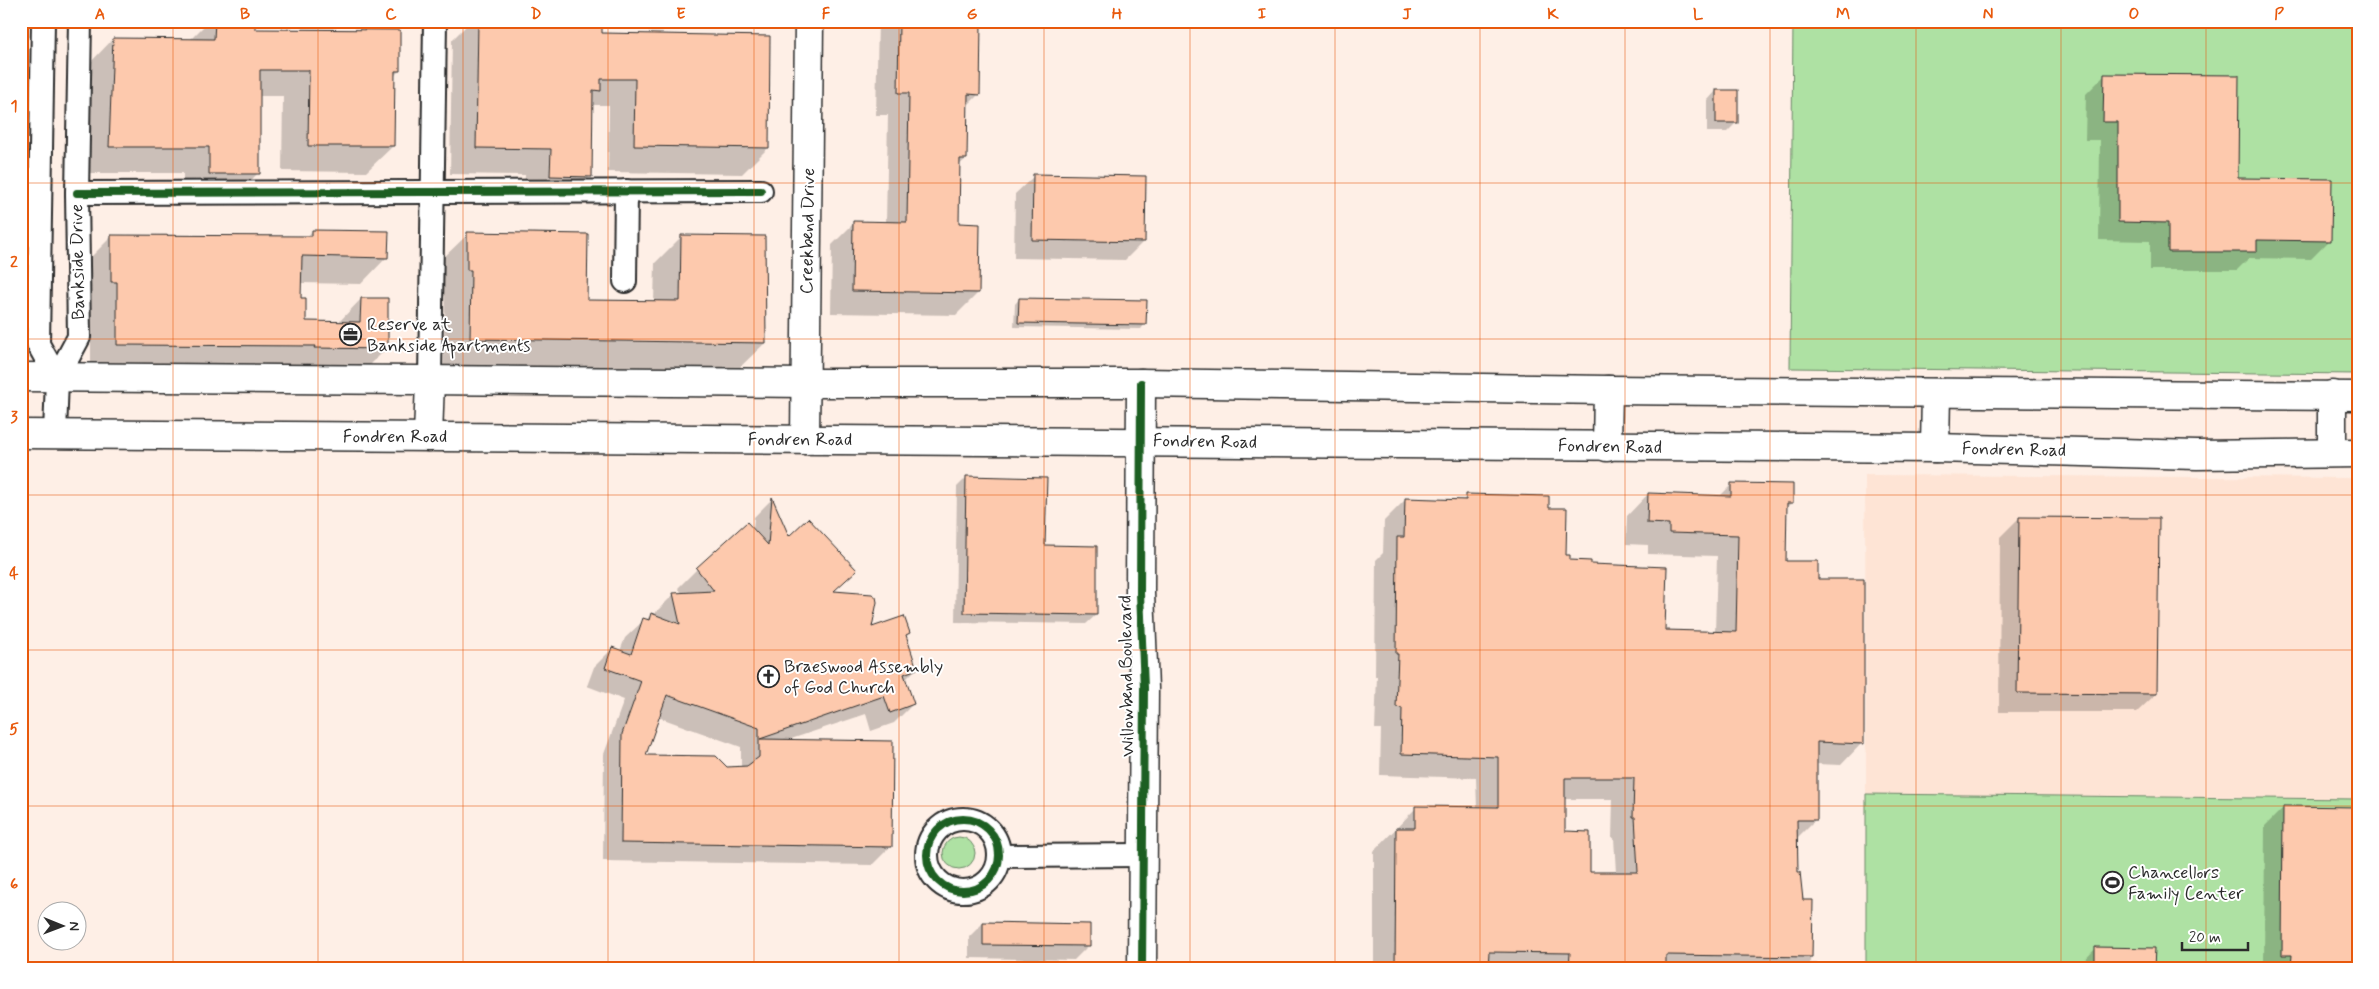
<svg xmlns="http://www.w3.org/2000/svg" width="2379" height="989" font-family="Mynerve,sans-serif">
<rect width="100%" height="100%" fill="#feefe6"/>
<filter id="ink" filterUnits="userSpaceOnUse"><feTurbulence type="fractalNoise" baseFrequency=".02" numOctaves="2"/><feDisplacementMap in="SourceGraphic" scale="10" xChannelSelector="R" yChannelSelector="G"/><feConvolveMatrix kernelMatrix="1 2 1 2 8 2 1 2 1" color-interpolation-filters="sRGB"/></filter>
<g filter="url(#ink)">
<polygon fill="#fee4d5" points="1865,475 2358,478 2358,799 1866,794"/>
<g fill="#aee1a3" stroke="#6c8667">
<polygon points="1793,21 2358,21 2358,374 1790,368"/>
<polygon points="1866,794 2358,799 2358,968 1866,968"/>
<circle cx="959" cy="853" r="16"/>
</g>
<g fill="#0003" fill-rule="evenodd">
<polygon points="209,21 254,21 254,30 399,71 394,76 393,146 366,172 282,171 283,96 259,96 258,173 232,200 183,200 183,173 83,173 87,66 113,39 190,40"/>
<polygon points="471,21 601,21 601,34 768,148 742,174 608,172 609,105 592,105 590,176 564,203 524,202 525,175 450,174 452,40"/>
<polygon points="878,21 980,21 979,94 967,106 966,159 958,166 958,225 978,293 956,315 831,313 832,245 854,223 886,223 888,115 876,115"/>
<polygon points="2104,76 2237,179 2330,240 2311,259 2249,258 2237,270 2150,270 2150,241 2099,240 2100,140 2085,140 2086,94"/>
<polygon points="1716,91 1736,123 1727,132 1707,132 1707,101"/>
<polygon points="1034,176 1144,241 1125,260 1014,258 1015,194"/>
<polygon points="312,231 387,257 361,284 300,283 300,300 304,322 338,323 361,299 386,349 360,375 91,371 91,308 85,308 85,263 112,236 306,238"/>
<polygon points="468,234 586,301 654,302 655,263 682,236 765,343 738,369 444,365 445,296 441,296 441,260"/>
<polygon points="1019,299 1145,324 1141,329 1014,327 1015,304"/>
<polygon points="966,478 1044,546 1096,615 1086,624 955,622 957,487"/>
<path d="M1732,484L1792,502L1786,508L1785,562L1816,580L1862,743L1841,765L1816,764V819L1796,839V873L1801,901H1812L1810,963H1862V968H1374V851L1416,808H1477L1476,778L1380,775L1381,729H1375L1377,676H1375L1376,560L1383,553L1384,521L1406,499L1462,501L1467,496L1547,509L1565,556L1569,562L1590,566L1664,631L1715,633L1717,556L1648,554V545L1626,544L1627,516L1648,494L1719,497ZM1564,799H1613L1612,838H1614L1616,873H1589L1564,832Z"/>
<path d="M772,499L789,539L833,592L870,629L909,633L905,636L916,669L905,680L913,704L894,723L871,731L866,714L788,740L890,847L872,865L603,861L604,754L624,700L587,686L594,667L612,649L620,651L625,638L644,620H646L651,615L656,616L655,613L674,594H683L678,588L697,569L753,530L754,517ZM658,717L741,747V768L727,769L644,756Z"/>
<polygon points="2019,518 2156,694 2137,712 1999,712 2000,537"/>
<polygon points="2284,807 2358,968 2264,968 2265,826"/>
<polygon points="983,923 1088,946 1074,960 969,958 969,937"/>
<polygon points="2096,948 2153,968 2077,968"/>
</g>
<g fill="#fdc9ad" stroke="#2b2b2b" fill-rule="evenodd">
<polygon points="215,21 255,21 255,29 400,30 400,71 395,71 394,146 308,146 309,70 260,70 260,174 209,174 209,147 109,147 113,38 214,39"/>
<polygon points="478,21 602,21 602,33 770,36 769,148 634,146 635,79 601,79 601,91 593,90 592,177 550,176 551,149 476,148"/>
<polygon points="899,21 981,21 980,95 968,94 967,159 960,159 959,223 980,224 979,293 852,291 853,221 907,222 909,93 898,93"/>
<polygon points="2104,74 2239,75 2238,178 2332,179 2331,241 2257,240 2257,252 2168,252 2168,223 2118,222 2118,122 2103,122"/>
<rect x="1716" y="90" width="22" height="33"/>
<polygon points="1033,174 1146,176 1145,242 1032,240"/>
<polygon points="312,230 389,231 388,258 302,256 301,298 306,298 306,321 360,322 361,298 388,298 388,349 314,348 315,346 117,345 117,282 111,282 111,235 312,236"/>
<polygon points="467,232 588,234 587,300 680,301 681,235 765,236 766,343 470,339 471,270 467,270"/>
<polygon points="1019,298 1147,300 1146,325 1018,323"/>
<polygon points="966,476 1047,478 1045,545 1097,546 1097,615 964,613"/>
<path d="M1731,483L1793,484V503H1787L1786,561H1818V579H1864V744L1817,742V820H1797L1798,872H1800L1803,900H1813L1812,957L1666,955V968H1569L1570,953L1489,952L1488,968H1395L1396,828H1415V806L1498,807V757L1401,754L1402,708L1396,707L1398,654H1396L1397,537H1404L1405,498L1466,500V494L1549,496V508H1567L1566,555H1570V560L1591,561V564L1667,567L1665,630L1736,632L1738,535L1669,533V524L1647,523L1648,493L1731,496ZM1565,778H1634L1633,817H1635L1638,872H1590V832L1565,831Z"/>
<path d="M772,497L789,536L808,518L857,570L834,591L872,594L876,597L877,602L872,627L904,616L910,633L906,635L917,669L904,674L914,704L890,713L884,696L760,739L893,741L892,847L621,843L622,734L641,681L605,668L612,647L631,654L643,618L649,620L651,613L680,624L673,593L714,591L696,568L747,522L768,545ZM667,695L759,728V757L747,766L727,767L716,756L646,755Z"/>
<polygon points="2019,517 2159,518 2157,694 2017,693"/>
<polygon points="2283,806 2358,807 2358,968 2291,968 2292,955 2282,955"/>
<polygon points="983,922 1090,924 1090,946 983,945"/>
<polygon points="2095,947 2155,948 2154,968 2095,968"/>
</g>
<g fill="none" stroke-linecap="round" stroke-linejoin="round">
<defs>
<g id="minor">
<polyline points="43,21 38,344 57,378"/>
<polyline points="77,193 761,191"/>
<polyline points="625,281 626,191"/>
<polyline points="430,380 435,21"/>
<polyline points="55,434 57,378 79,337 77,193 80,21"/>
<circle cx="963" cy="855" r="36"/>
<polyline points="999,856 1143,855"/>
</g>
<g id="tertiary">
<polyline points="1141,383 1140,593 1144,688 1142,968"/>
<polyline points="805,440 809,21"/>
</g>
<g id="secondary">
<polyline points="21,377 807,383 1141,383 1608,390 2358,396"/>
<polyline points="2332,395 2332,452"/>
<polyline points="21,434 1935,448 2197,455 2358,453"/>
<polyline points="428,437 430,380"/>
<polyline points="1607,447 1608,390"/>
<polyline points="1935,448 1936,393"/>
</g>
</defs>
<use href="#minor" stroke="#2b2b2b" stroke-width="26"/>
<use href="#tertiary" stroke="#2b2b2b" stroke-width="31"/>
<use href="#secondary" stroke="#2b2b2b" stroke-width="31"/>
<use href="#minor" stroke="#fff" stroke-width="22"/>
<use href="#tertiary" stroke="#fff" stroke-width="28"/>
<use href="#secondary" stroke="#fff" stroke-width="28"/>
<defs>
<g id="cycleway">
<polyline points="77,193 761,191"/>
<polyline points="1141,383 1140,593 1144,688 1142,968"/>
<circle cx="963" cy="855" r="36"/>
</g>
</defs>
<use href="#cycleway" stroke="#fff" stroke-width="11"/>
<use href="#cycleway" stroke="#1b5e20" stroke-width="8"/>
</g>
</g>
<path fill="none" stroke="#e8590c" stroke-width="1" stroke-opacity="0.55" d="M173,21V968M318,21V968M463,21V968M608,21V968M754,21V968M899,21V968M1044,21V968M1190,21V968M1335,21V968M1480,21V968M1625,21V968M1770,21V968M1916,21V968M2061,21V968M2206,21V968M21,183H2358M21,339H2358M21,495H2358M21,650H2358M21,806H2358"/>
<defs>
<symbol id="office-ring" viewBox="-11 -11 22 22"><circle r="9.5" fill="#fff" stroke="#2b2b2b" stroke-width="1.5"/><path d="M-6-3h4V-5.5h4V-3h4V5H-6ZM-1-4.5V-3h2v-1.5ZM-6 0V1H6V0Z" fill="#2b2b2b"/></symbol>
<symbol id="church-ring" viewBox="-11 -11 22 22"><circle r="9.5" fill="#fff" stroke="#2b2b2b" stroke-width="1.5"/><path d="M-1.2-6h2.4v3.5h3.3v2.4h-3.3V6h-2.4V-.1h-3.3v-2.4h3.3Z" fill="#2b2b2b"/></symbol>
<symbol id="stadium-ring" viewBox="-11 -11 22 22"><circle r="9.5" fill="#fff" stroke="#2b2b2b" stroke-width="1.5"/><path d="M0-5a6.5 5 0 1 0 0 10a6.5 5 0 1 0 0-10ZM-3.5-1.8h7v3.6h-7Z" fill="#2b2b2b"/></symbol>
</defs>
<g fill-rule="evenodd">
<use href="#office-ring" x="338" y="322" width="25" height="25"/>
<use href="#church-ring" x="756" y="664" width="25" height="25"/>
<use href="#stadium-ring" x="2100" y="870" width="25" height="25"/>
</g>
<g text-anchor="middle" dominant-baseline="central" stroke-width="4" stroke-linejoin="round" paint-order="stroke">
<g font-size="18" fill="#2b2b2b" stroke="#fff">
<text transform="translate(808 231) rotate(-89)">Creekbend Drive</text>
<text transform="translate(78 262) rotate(-91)">Bankside Drive</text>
<text x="395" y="437">Fondren Road</text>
<text x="800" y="440">Fondren Road</text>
<text transform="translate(1205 442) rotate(1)">Fondren Road</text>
<text transform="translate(1610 447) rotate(1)">Fondren Road</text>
<text transform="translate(2014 450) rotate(1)">Fondren Road</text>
<text transform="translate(1127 676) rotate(-91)">Willowbend Boulevard</text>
</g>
<g font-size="18" fill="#2b2b2b" stroke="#fff" text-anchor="start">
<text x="367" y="325">Reserve at<tspan x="367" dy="21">Bankside Apartments</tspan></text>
<text x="784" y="667">Braeswood Assembly<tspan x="784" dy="21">of God Church</tspan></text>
<text x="2128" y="873">Chancellors<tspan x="2128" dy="21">Family Center</tspan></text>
</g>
</g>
<rect width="2379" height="989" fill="none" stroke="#fff" stroke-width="55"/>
<g transform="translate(62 926) rotate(91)"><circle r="24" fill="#ffffff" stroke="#aaaaaa"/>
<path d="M0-4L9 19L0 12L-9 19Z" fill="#2b2b2b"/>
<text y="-8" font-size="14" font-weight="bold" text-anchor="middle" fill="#2b2b2b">N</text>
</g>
<path d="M2182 942v8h66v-8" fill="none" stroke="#2b2b2b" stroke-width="2.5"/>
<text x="2189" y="942" font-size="15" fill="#2b2b2b" stroke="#ffffff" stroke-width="4" paint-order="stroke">20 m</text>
<rect x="28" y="28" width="2324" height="934" fill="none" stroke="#e8590c" stroke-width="2"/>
<g font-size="16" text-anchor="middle" font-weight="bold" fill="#e8590c">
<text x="100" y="19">A</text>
<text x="245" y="19">B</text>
<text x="391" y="19">C</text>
<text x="536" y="19">D</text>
<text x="681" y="19">E</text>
<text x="826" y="19">F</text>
<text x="972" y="19">G</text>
<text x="1117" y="19">H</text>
<text x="1262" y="19">I</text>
<text x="1407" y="19">J</text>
<text x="1553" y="19">K</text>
<text x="1698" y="19">L</text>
<text x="1843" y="19">M</text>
<text x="1988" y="19">N</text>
<text x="2134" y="19">O</text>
<text x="2279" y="19">P</text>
<text x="14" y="111">1</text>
<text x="14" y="267">2</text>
<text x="14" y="422">3</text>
<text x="14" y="578">4</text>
<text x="14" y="734">5</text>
<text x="14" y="889">6</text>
</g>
</svg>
